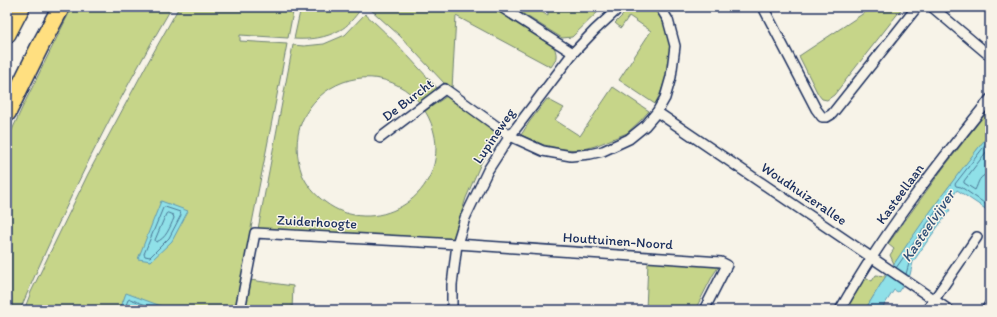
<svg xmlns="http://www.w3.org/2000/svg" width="997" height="317" font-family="Itim,sans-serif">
<rect width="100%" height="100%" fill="#f7f3e8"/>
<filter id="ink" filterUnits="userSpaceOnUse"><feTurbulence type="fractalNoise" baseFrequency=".025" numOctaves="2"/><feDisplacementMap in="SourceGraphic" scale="8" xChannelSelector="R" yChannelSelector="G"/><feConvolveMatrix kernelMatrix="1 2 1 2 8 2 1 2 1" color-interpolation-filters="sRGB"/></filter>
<g filter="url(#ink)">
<g fill="#c6d589" stroke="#708274">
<path d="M72,7H172C115,104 64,206 20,310H7V141L23,106Z"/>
<polygon points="179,7 294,7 288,38 240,35 240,41 287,44 235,310 159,310 161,307 126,294 120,310 24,310 31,292 88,174 147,64"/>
<path d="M301,7H355L360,10C355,17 347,27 340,30C326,38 310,40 294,39Z"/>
<path d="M370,7H496L553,44C557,54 558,58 551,67L456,16L452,89L445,84L400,36L369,8Z"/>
<polygon points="512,7 534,7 548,16 548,7 603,7 572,37 562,38"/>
<path d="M631,7H658C661,15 668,28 669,36C672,59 666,84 655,104L619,80L651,31L629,16L621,28L615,23Z"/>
<polygon points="873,7 903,7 834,95 827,100 822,99 818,94 799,56"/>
<path d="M365,14C392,37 415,64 439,90L420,103C413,96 407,90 399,86C363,66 318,84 302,121C295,138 296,157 302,174C307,185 315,195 325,202C373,239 445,198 435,137C433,127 430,119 425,111L447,96L500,134L481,163L466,198L453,240L288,230L258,229L293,45L304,46L324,44L345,35Z"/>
<polygon points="613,87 649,111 641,120 627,133 595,146 581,150 563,149 544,145 521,135 530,121 547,99 564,108 555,120 580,136"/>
<polygon points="990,108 990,133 944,193 894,264 890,255 894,249 888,244 944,167"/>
<polygon points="648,262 719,266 713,275 695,310 646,310"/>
<polygon points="876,275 886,276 865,310 846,310 863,281 864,282 867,278 872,281"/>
<polygon points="250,280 293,286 292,310 244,310"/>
</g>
<g fill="#8fe0e8" stroke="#6199b1">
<path d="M990,133V181L985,187L990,190V212L957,190L946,207L950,210L926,243L913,262L910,275L898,292L894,290L881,310H865C902,248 945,190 990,133Z"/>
<polygon points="161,201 188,211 172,241 151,261 138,259"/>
<polygon points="126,293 161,306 159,310 120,310"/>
</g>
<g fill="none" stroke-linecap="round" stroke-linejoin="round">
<g stroke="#497695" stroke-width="1">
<polyline points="990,139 955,184 956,186 961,187 990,207"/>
<path d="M990,147L964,181V183L975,190C979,183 978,175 990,174"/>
<polygon points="165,207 180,212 181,215 169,238 150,257 145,256 144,254 163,208"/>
<path d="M168,213L173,215L174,218C170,227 166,239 156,242L155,240L166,214Z"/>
<polyline points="896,268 939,207 941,206 943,212 910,260 906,274"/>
<polyline points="124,310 128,300 130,299 154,308 155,310"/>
</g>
<defs>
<g id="minor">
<polyline points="501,7 573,53"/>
<polyline points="763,7 816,109 822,117 827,117 832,114 917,7"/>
<polyline points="932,7 990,56"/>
<polyline points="657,112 949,310"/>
<polyline points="380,138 445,89 510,136 543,151 571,156 590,154 603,151 629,139 645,126 657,112 665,98 671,77 675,46 668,20 660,7"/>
<polyline points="240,310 255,233 457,244 721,262 727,265 704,310"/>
<polyline points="452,310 452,285 457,244 465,218 488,170 510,136 573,53 595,30 620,7"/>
<path d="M840,310C882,235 936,166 990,99"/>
<polyline points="927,310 977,237"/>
<polyline points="986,310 990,304"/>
</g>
<g id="motorway">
<polyline points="7,34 21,7"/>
<polyline points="7,113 41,44 61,7"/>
</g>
</defs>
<use href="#minor" stroke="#1b2f5e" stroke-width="12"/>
<use href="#motorway" stroke="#1b2f5e" stroke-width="20"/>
<use href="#minor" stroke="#f7f3e8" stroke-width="9"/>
<use href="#motorway" stroke="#ffdf80" stroke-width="17"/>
</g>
</g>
<g text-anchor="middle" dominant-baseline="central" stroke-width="3" stroke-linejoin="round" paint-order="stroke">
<g font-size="14" fill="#1b2f5e" stroke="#f7f3e8">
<text transform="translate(408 100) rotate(-37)">De Burcht</text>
<text transform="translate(494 136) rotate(-56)">Lupineweg</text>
<text transform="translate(804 194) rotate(34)">Woudhuizerallee</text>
<text transform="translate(900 194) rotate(-54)">Kasteellaan</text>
<text transform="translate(317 222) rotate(3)">Zuiderhoogte</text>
<text transform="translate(618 241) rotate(4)">Houttuinen-Noord</text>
</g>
<g font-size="15" font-style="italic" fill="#32527a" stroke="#f7f3e8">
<text transform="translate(928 226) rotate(-56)">Kasteelvijver</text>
</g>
</g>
<rect width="997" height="317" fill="none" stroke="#f7f3e8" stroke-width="24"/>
<rect x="12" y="12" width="973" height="293" fill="none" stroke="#1b2f5e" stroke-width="1.5" filter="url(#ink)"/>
</svg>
